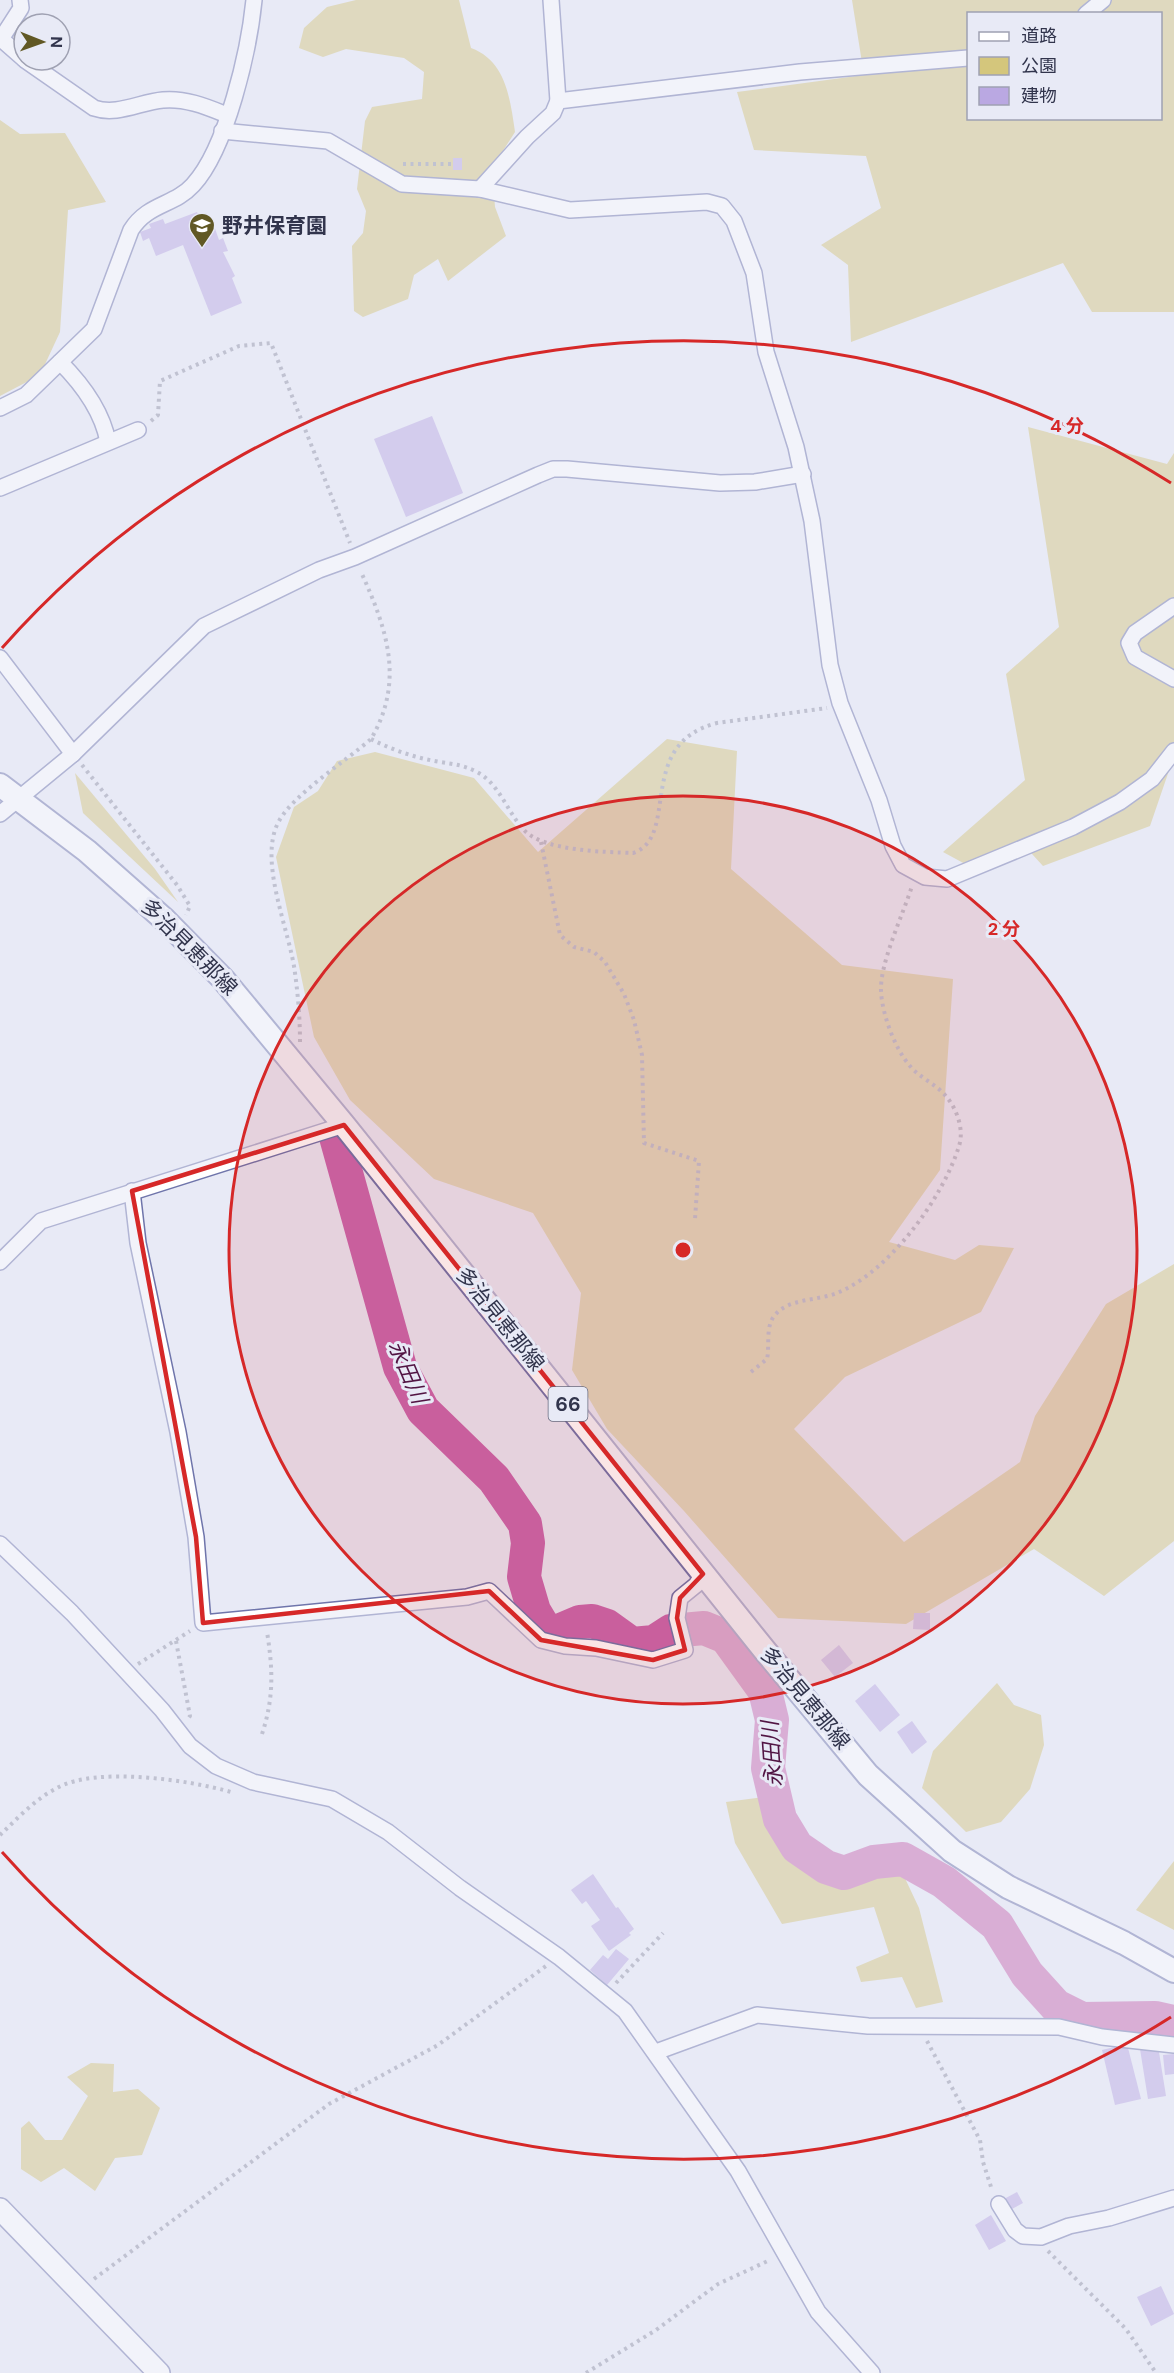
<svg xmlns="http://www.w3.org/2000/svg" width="1174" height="2373" font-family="'DM Sans','Noto Sans JP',sans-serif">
<rect width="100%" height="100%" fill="#e8eaf6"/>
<g fill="#d4c67c" fill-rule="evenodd">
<path d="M356,0H459L471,48C506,61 510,98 515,132L492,168L495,207L506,236L448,281L438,259L414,275L408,299L363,317L354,311L352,246L363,233L366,211L357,189L365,121L372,107L422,99L424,72L404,58L346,49L323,57L299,48L304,28L327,7Z"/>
<path d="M852,0H1174V312H1092L1063,263L851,342L848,265L821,245L881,208L866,156L754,150L737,92L864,75ZM968,14H1160V118H968Z"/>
<polygon points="0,120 20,134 65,133 106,202 68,210 60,332 40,375 0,396"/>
<polygon points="1028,427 1167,464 1174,453 1174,756 1150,826 1043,866 1022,843 967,865 943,852 1025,780 1006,674 1059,627"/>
<polygon points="667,739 737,751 731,869 842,965 953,979 940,1170 889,1242 955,1260 979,1245 1014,1248 981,1312 845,1377 794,1429 904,1542 1020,1462 1035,1416 1106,1304 1174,1264 1174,1541 1104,1596 1034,1549 906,1624 778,1618 684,1511 607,1429 572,1370 581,1293 533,1213 434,1179 350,1100 314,1037 276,857 294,807 318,791 337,761 375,752 474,778 538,852"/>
<polygon points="75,773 155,869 178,902 83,813"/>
<polygon points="997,1683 1014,1705 1041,1715 1044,1745 1030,1789 1001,1822 966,1832 922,1788 933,1751"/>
<polygon points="764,1797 773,1824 789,1853 815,1872 847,1884 902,1872 919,1908 943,2002 916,2008 902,1977 861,1982 856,1967 889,1953 874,1907 782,1924 735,1843 726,1802"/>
<polygon points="1174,1861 1174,1930 1136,1910"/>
<polygon points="91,2063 114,2064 113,2092 138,2089 160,2108 142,2155 115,2158 95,2191 64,2168 41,2182 21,2169 21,2128 29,2121 45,2140 62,2140 88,2096 67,2077"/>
</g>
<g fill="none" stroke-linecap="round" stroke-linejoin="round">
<polyline stroke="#c867ae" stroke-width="34" points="336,1137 400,1367 423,1410 494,1479 525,1524 528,1543 524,1577 534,1611 543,1626 554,1633 580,1622 592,1621 607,1626 632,1644 654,1642 671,1631 704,1628 726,1637 765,1691 772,1720 768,1768 780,1819 797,1847 826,1867 844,1873 874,1862 903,1859 944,1882 997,1925 1027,1974 1056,2006 1082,2019 1155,2018 1174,2022"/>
</g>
<g fill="#baa8e2">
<rect x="453" y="158" width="9" height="12"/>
<polygon points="197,212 202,224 212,220 219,240 223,238 228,251 223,252 235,276 232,278 242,303 211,316 183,245 156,256 149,238 143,241 140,232 151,228 149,224 163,219 165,224"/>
<polygon points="432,416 463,493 406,517 374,439"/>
<polygon points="914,1613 930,1613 930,1630 913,1629"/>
<polygon points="839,1645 853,1663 835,1677 821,1660"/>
<polygon points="875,1684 900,1715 880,1732 855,1701"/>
<polygon points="912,1721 927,1742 912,1754 897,1732"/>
<polygon points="593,1874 616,1908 618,1907 634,1929 629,1933 631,1935 609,1951 591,1926 600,1920 586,1901 582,1904 571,1890"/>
<polygon points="616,1949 629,1959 607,1985 590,1970 603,1955 608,1959"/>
<polygon points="1127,2044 1141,2099 1115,2105 1102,2050"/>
<polygon points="1158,2046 1166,2096 1148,2099 1140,2049"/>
<polygon points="1174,2054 1174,2074 1165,2075 1163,2055"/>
<polygon points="1017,2192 1023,2203 1010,2210 1004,2199"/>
<polygon points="991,2215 1006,2241 989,2250 975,2225"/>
<polygon points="1161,2286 1174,2314 1151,2326 1137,2297"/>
</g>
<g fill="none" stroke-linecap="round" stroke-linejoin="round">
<defs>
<g id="street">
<polyline points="551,0 558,101"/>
<polyline points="1086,14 1103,0"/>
<polyline points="0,38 24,59"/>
<polyline points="1,39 21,8 20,0"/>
<path d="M25,60L94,108C117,116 140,102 163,100C186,98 207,107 227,115"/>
<polyline points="222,131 328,141 402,184 480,189 570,210 707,202 722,206 734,221 754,273 766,352 796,447 812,521 830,665 840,703 879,800 893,846 903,865 925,877 947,879 1073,827 1120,802 1152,779 1174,751"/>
<polyline points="480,189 527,137 553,113 558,101 800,72 968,58"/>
<path d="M60,362C82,384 102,410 108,442"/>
<path d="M0,408L26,395L94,329L131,230C148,203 174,206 193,185C227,148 249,50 254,0"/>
<polyline points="0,488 138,430"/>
<polyline points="1174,606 1135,633 1129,643 1135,657 1174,679"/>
<polyline points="0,658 73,754"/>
<polyline points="0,814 73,754 204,626 319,570 355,557 538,475 553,469 567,469 720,483 755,482 803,474"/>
<polyline points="132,1191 138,1243 178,1432 196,1537 203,1623 467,1597 489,1591 541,1640 565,1646 596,1648 653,1660 685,1650 677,1618 680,1598 696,1585 703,1574"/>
<polyline points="0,1262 41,1221 344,1125"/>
<polyline points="0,1544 72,1613 162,1710 190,1746 216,1766 253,1782 332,1799 388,1832 460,1888 559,1957 625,2011 738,2171 818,2312 872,2373"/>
<polyline points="656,2052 757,2015 868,2026 1059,2027 1102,2037 1174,2045"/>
<polyline points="999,2204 1015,2230 1023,2236 1041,2237 1069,2226 1109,2218 1174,2198"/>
</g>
<polyline id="secondary" points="0,2209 159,2373"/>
<polyline id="primary" points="0,785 87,851 165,920 223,979 344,1125 766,1652 868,1775 952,1851 1008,1887 1124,1943 1174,1971"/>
</defs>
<use href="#street" stroke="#6f75ab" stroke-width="18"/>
<use href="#secondary" stroke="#6f75ab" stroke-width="24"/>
<use href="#primary" stroke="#6f75ab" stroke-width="26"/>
<g stroke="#9193a5" stroke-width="4" stroke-dasharray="3 4.5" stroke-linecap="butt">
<polyline points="403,164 453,164"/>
<polyline points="151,421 158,415 160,381 239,346 271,343 350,543"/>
<path d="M371,739C392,750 416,758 440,762C453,764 463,765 475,771C499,782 507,812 524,830C543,851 605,852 633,853C681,837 634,744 717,723L827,708"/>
<polyline points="82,765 177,885 190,906 186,915"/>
<polyline points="541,842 560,935 574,947 594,952 605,962 624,994 634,1020 642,1055 644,1143 699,1161 695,1219"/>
<path d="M300,1042C300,1019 298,995 295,973C290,931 257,860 279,821C294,794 346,761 371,739C405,681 387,629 361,572"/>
<path d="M751,1372L767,1359C770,1346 765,1326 775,1315C789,1298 817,1301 837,1293C889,1272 943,1198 959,1146C965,1128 955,1104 942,1092C932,1082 919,1077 910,1066C895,1049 882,1014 881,991C880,962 903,915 912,886"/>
<polyline points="176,1641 190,1716 188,1719"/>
<polyline points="138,1664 190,1631"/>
<path d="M262,1734C274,1698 273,1669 267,1632"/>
<path d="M0,1835C17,1819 35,1799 57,1788C96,1766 189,1780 231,1792"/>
<polyline points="616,1983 663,1933"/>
<polyline points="927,2041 980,2140 983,2162 992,2190"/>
<polyline points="1048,2251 1126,2329 1156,2373"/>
<polyline points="94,2279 329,2104 438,2045 546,1966"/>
<polyline points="586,2373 656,2330 718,2284 770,2260"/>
</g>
<use href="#street" stroke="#fff" stroke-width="15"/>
<use href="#secondary" stroke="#fff" stroke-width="21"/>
<use href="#primary" stroke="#fff" stroke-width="22"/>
</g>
<path d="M0 0H1174V2373H0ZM344,1125L703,1574L680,1598L677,1618L685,1650L653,1660L541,1640L489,1591L203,1623L196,1537L132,1191Z" fill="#e8eaf6" fill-opacity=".55" fill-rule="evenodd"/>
<path fill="none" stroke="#d62828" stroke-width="4.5" stroke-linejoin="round" d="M344,1125L703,1574L680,1598L677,1618L685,1650L653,1660L541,1640L489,1591L203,1623L196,1537L132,1191Z"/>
<circle cx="683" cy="1250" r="454" fill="#d62828" fill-opacity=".12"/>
<g fill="none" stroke="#d62828" stroke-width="3">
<circle cx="683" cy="1250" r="454"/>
<path d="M1171 2017A909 909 0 0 1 2 1852M2 648A909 909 0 0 1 1171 483"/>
</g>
<defs>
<symbol id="school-pin" viewBox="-11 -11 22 30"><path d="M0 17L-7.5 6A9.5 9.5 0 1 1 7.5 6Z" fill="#615824" stroke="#e8eaf6"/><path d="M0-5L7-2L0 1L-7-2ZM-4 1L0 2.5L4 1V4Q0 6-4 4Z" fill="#fff"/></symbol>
</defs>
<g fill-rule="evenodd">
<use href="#school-pin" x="187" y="211" width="30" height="40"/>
</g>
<g text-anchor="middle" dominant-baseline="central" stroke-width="6" stroke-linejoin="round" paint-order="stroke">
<rect fill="#e8eaf6" stroke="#686b7f" stroke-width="1.5" x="548.5" y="1387" width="39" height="34" rx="4.5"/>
<g font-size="20" font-weight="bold" fill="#31344c">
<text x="568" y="1404">66</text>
</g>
<g font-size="21" font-weight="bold" fill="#31344c" stroke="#e8eaf6" text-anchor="start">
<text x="222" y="226">野井保育園</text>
</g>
<g font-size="21" fill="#31344c" stroke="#e8eaf6">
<text transform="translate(189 947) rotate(45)">多治見恵那線</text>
<text transform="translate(500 1319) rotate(51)">多治見恵那線</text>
<text transform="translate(805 1698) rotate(50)">多治見恵那線</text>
</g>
<g font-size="22" font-style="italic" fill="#521544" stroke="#e8eaf6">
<text transform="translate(408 1372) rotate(67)">永田川</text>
<text transform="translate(772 1754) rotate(-94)">永田川</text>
</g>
</g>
<circle cx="683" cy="1250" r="9" fill="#d62828" stroke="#e8eaf6" stroke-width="3"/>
<g font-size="18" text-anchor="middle" font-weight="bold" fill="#d62828" stroke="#e8eaf6" stroke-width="6" stroke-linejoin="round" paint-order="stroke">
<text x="1067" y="432">4 分</text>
<text x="1004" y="935">2 分</text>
</g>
<rect x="967" y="12" width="195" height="108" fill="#e8eaf6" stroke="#9fa1b2" stroke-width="1.5"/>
<rect x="979" y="32" width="30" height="9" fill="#ffffff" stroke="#9fa1b2" stroke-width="1.5"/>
<text x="1021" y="42" font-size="18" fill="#31344c">道路</text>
<rect x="979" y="57" width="30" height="18" fill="#d4c67c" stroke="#9fa1b2" stroke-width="1.5"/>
<text x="1021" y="72" font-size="18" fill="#31344c">公園</text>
<rect x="979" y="87" width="30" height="18" fill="#baa8e2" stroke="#9fa1b2" stroke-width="1.5"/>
<text x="1021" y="102" font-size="18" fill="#31344c">建物</text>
<g transform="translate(42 42) rotate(91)"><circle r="28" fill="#e8eaf6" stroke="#9fa1b2" stroke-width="1.5"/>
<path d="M0-4.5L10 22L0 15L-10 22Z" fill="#615824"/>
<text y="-9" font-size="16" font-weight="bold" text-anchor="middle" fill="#31344c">N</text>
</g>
</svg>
